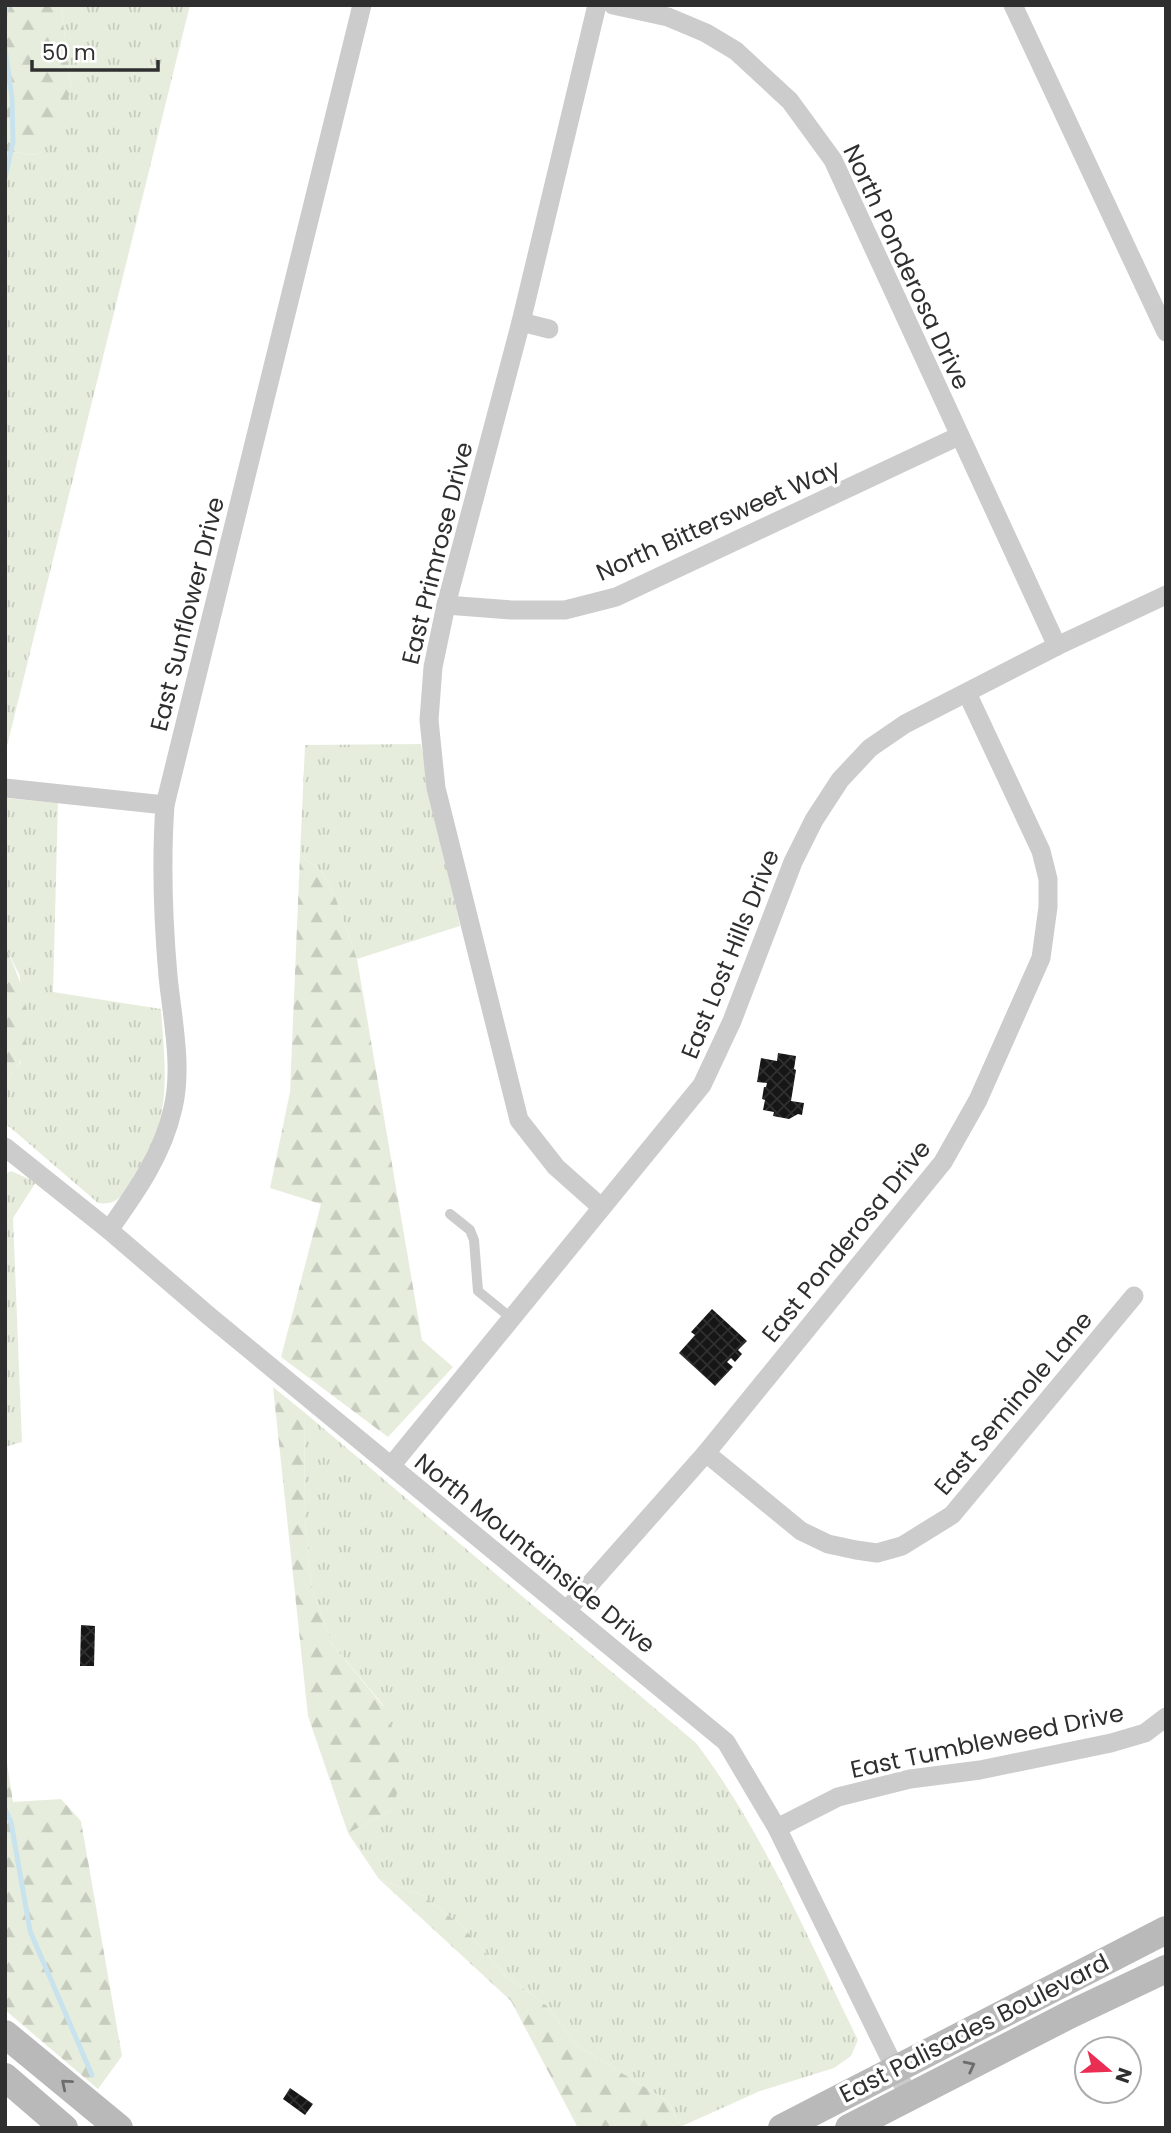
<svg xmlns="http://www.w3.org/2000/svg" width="1171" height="2133" font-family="Poppins,sans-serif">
<defs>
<pattern id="grass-tufts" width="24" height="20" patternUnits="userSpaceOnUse" patternTransform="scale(1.75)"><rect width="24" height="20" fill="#e7eddd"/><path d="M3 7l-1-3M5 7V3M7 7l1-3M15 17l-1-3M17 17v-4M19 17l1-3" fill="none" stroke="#c6ccbe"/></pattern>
<pattern id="forest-firs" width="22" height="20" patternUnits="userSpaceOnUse" patternTransform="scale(1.75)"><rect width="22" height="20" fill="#e7eddd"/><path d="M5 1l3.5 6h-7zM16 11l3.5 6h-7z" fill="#c6ccbe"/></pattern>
<pattern id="building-cross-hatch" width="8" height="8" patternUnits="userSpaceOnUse" patternTransform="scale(1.75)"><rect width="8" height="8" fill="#161616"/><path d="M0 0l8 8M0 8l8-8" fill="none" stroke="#303030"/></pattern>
</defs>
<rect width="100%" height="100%" fill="#fff"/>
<g fill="url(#grass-tufts)">
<polygon points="61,5 190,5 5,754 5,151 37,155 71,89"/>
<polygon points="421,744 460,926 357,959 336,899 323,873 300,855 305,745"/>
<path d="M5,798L58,803L53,992L161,1009C164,1054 171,1101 152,1144C148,1155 140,1166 134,1177C125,1193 118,1206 98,1203L5,1123V1083L21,1062L20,976L5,946Z"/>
<polygon points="11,1171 36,1182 13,1218 22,1442 5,1447 5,1174"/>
<path d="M304,1412L696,1743C763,1831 809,1941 858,2040L851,2056L834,2068L760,2091L680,2127L669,2102L576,2045L547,2006L506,1976L462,1926L422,1895L379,1879L348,1833L391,1811L383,1705L332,1644L312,1589L305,1519Z"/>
</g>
<g fill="url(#forest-firs)">
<polygon points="5,5 61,5 71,89 60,121 37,155 5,151"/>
<polygon points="300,855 323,873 336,899 357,959 422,1340 453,1367 388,1437 281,1357 321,1204 270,1188 290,1092"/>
<path d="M5,946C22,982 36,1021 21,1060C18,1068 10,1076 5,1083Z"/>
<polygon points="273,1387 304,1412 305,1518 312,1589 332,1644 383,1706 397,1741 401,1782 391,1811 348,1833 308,1716"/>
<polygon points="5,1750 13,1802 61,1799 81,1821 122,2056 98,2089 5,2010"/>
<polygon points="379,1879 422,1895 462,1926 506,1976 547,2006 576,2045 669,2102 680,2127 578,2128 511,2001"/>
</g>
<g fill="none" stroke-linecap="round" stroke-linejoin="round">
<g stroke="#c8e3ed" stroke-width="5">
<polyline points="5,15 7,5"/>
<polyline points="5,48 12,98 13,142 5,178"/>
<polyline points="5,1809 11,1822 30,1931 92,2075"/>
</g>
</g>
<g fill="url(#building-cross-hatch)">
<polygon points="778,1053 796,1056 794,1069 796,1070 791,1101 804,1103 802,1115 798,1114 789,1119 773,1116 774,1112 763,1110 765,1100 762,1099 764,1087 766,1087 767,1083 757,1082 761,1058 777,1061"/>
<polygon points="712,1309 747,1341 738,1350 742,1354 735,1362 731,1358 727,1362 733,1367 715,1386 679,1353 695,1335 691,1332"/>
<polygon points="81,1625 95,1626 94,1666 80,1666"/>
<polygon points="290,2088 313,2104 305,2115 283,2099"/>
</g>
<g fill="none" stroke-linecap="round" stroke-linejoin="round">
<polyline stroke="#ccc" stroke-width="10" points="450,1214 470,1230 474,1240 478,1291 511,1318"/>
<g stroke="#ccc" stroke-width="19">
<polyline points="597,5 521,322 446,605 433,667 429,720 436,788 519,1120 556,1167 601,1207"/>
<polyline points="613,5 668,17 706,33 736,51 790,101 833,160 1057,646"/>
<polyline points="1013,5 1166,332"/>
<polyline points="521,322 549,329"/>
<polyline points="446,605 512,610 565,610 616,597 959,436"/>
<polyline points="5,788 165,805"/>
<polyline points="5,1147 109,1230 209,1316 726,1742 777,1828 909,2097"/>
<path d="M109,1230C136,1192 163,1154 173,1108C183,1067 172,1017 168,976C163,919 161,862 165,805L362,5"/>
<polyline points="706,1453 801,1531 828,1544 856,1550 877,1553 902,1546 952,1515 1134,1296"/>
<polyline points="391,1466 702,1085 732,1021 793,862 814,820 840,780 870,748 905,724 1057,646 1166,595"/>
<polyline points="567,1610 706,1453 943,1162 978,1100 1041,958 1048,907 1048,879 1041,851 967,693"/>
<polyline points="777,1828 838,1797 910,1779 980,1770 1111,1743 1145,1733 1166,1717"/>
</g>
<g stroke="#b9b9b9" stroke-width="28">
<polyline points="5,2034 119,2128"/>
<polyline points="5,2077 64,2128"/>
<polyline points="782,2128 1166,1930"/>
<polyline points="849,2128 1071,2014 1166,1969"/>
</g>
</g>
<defs><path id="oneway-chevron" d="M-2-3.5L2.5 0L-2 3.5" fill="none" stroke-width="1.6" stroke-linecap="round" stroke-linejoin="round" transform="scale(1.75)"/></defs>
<g stroke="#6d6d6d">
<use href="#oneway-chevron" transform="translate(970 2066) rotate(-27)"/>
<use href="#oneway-chevron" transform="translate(66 2084) rotate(-140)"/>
</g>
<g text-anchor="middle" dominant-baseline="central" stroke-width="7" stroke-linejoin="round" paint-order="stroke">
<g font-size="24" fill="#2f2f2f" stroke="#fff">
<text transform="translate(907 267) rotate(65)">North Ponderosa Drive</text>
<text transform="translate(718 520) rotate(-24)">North Bittersweet Way</text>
<text transform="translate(437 553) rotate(-76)">East Primrose Drive</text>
<text transform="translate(187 614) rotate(-76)">East Sunflower Drive</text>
<text transform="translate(730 954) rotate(-68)">East Lost Hills Drive</text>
<text transform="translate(846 1241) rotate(-51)">East Ponderosa Drive</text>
<text transform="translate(1013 1403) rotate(-50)">East Seminole Lane</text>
<text transform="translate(535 1553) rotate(39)">North Mountainside Drive</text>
<text transform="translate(987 1741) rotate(-12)">East Tumbleweed Drive</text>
<text transform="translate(974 2028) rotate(-27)">East Palisades Boulevard</text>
</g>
</g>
<rect width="1171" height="2133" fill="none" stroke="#2f2f2f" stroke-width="14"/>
<g transform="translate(1108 2070) rotate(109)"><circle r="33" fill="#ffffff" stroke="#acacac" stroke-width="2"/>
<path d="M0-5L12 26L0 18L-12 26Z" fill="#ea2d53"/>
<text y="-10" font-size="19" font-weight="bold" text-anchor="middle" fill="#2f2f2f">N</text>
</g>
<path d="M32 60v10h126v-10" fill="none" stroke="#2f2f2f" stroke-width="3.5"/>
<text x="42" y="60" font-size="21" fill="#2f2f2f" stroke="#ffffff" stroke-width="5" paint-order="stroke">50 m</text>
</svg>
